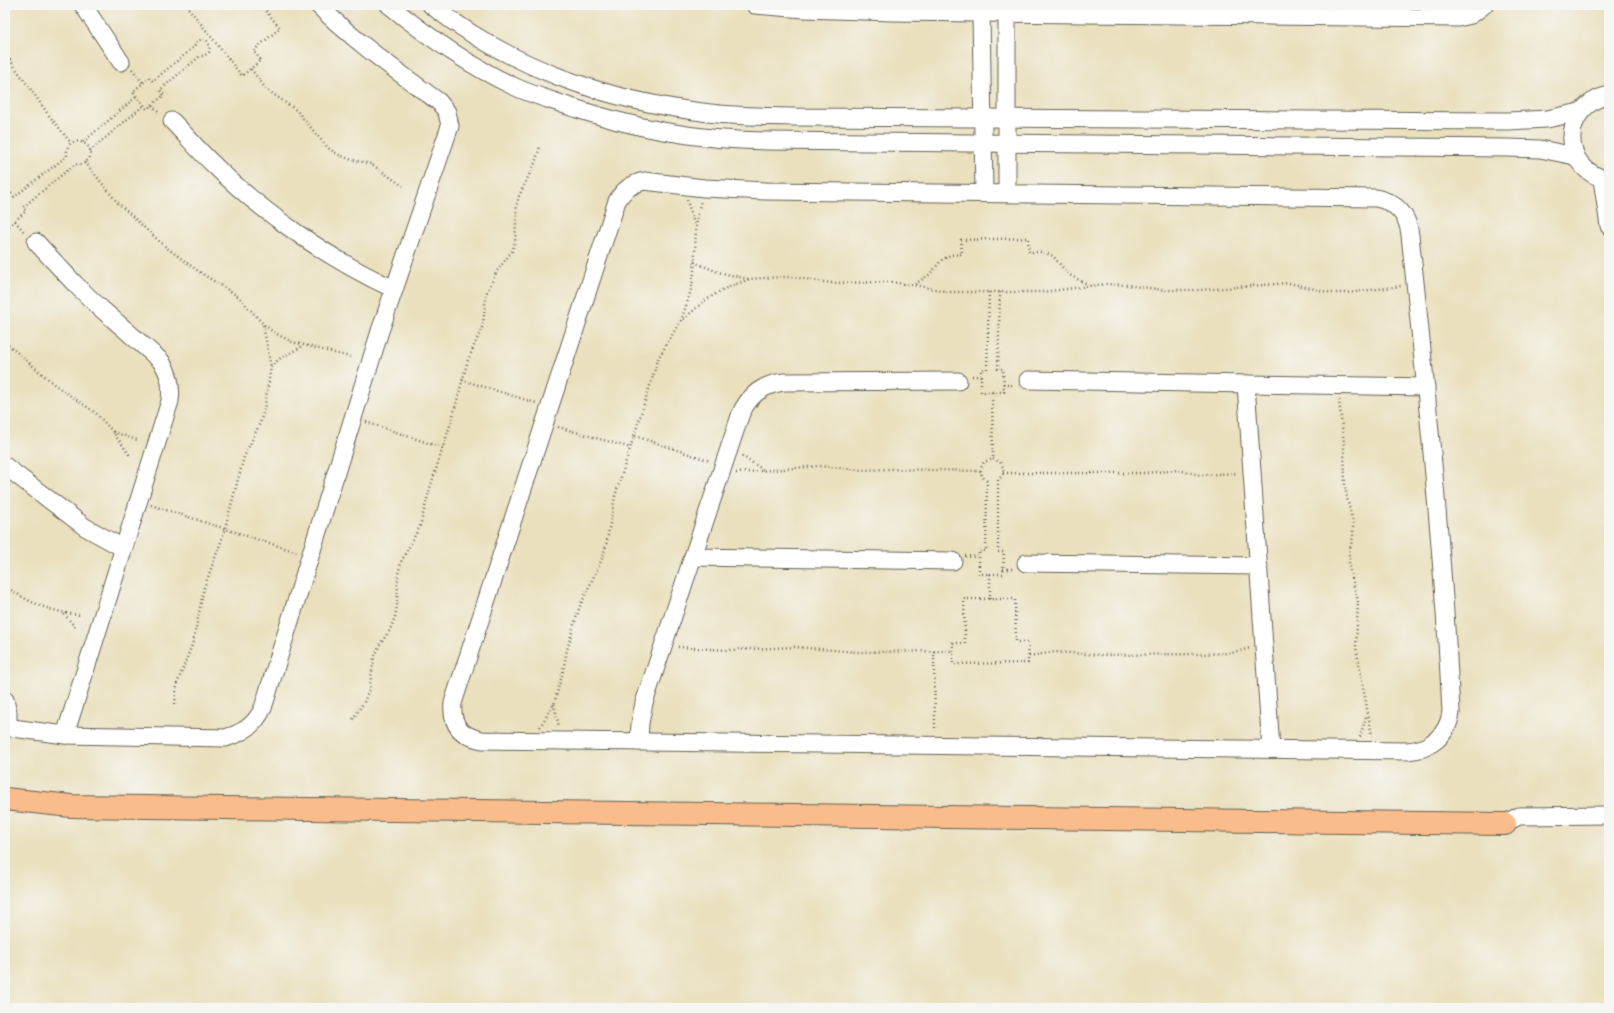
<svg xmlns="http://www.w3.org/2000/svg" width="1614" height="1013" font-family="'Sorts Mill Goudy',serif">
<rect width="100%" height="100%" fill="#f6f6f2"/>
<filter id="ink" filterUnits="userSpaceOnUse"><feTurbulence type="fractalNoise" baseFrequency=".025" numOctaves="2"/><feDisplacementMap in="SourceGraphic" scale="8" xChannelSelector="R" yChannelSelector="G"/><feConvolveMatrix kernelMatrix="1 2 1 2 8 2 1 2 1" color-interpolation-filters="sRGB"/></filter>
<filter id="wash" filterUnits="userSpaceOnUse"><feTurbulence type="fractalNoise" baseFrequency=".012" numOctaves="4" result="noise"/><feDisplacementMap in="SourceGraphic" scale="16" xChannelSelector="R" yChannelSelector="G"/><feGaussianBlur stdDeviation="0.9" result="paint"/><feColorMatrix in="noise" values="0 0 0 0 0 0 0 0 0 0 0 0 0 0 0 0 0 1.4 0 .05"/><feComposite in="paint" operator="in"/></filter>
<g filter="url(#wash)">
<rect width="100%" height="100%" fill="#eae0bd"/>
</g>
<g filter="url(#ink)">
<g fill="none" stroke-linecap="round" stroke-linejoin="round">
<defs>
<g id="minor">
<polyline points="83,5 121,62"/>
<path d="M389,5C428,37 468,65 513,86C530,94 548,99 565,105C632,128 695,140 767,141L1508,148L1540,149L1575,156"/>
<path d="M431,5C508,66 605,100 702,112C733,117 764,116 795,117L1509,121L1547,119L1580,112"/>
<polyline points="755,5 804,9 893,12 1458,18 1471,15 1484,5"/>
<polyline points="981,13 984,193"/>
<polyline points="1007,13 1007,193"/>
<path d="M1609,95C1560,106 1559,170 1609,180"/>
<path d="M172,121C186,135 198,150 212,163C261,212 332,261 394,289"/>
<polyline points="1602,179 1609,226"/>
<path d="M644,181L704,188L766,191L1376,198C1396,202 1408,215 1410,235C1427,394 1443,553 1451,712C1448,736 1429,750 1407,751L482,740C461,736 451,725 453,703L617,201C623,190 631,184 644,181Z"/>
<path d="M36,242L75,284L97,305L161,361C170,374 172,386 170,401L65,735"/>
<polyline points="1028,380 1426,387"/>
<polyline points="1246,384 1271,749"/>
<polyline points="5,466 85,527 123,548"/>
<polyline points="693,557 953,561"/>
<polyline points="1026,563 1259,566"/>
<polyline points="5,700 8,713 8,727"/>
<path d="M5,727L65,735L225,738C243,733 255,725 263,708L380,331L450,126L447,112L439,102C397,71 355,42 318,5"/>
<path d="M639,742L640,723L644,703L741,413C750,394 764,384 784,382L958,381"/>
<polyline points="1505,824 1509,821 1519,816 1609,815"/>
</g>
<polyline id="major" points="5,799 71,806 1505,824"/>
</defs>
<use href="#minor" stroke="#646154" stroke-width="19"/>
<use href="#major" stroke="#646154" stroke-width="24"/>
<g stroke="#646154" stroke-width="2.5" stroke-dasharray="1 3" stroke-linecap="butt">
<polyline points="186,5 242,76 261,60 253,51 280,28 261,5"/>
<polygon points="203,39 207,41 210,46 209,52 204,56 200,56 160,90 164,95 147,109 133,92 149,77 153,81 194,47 197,41"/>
<polyline points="5,53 48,114 71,143"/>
<polyline points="132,69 143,83"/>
<polyline points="251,69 266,89 296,110 328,148 337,154 349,159 371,164 403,186"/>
<polyline points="152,105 160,114"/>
<polyline points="83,142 136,97"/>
<polyline points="90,151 144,105"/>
<polyline points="85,162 117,202 149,232 167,248 201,273 239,297 263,324 273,332 292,342 350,357"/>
<path d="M5,198L11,193L14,197L67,156C64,129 103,145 87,161C83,165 79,165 75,164L23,207L26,211L8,227L5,223"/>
<polyline points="687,200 695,226"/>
<polyline points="15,221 25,233"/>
<polyline points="694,262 718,272 748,279"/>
<polyline points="915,284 929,275 942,260 950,255 962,254 961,240 1028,238 1029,252 1043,252 1053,256 1068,274 1088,285"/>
<polyline points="989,292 987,369 981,370 981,392 1004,392 1003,369 998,369 1000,292"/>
<path d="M681,321C686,305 693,289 694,271C696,247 694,224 701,201"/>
<polyline points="263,325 271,367"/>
<polyline points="5,342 55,385 96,413 113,432 131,457"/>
<polyline points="972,376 981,376"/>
<polyline points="462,380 536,403"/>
<polyline points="1003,385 1015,385"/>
<polyline points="992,392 993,459"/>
<polyline points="1339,400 1344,444 1345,485 1347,498 1353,523 1353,537 1349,552 1349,567 1358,601 1356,647 1372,736"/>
<polyline points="366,422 443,448"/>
<polyline points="558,427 631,448"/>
<polyline points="113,432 137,440"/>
<polyline points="635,436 710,461"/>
<polyline points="742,456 765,471"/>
<path d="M993,459L1000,462C1005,469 1004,475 998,480V552H1004L1003,574H979V551H986L987,481C980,476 979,469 984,462Z"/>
<polyline points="736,473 819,466 861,470 889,469 981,471"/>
<polyline points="1003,473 1144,473 1178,470 1200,475 1238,473"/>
<polyline points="151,505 297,552"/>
<polyline points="965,556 979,557"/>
<polyline points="1003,569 1013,569"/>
<path d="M5,585C27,603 52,612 80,615"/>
<polygon points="964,599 1015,599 1016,642 1029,642 1028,663 953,664 953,643 965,643"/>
<polyline points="990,599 990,574"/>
<polyline points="64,614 77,629"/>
<polyline points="678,647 728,650 795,647 858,652 953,651"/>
<polyline points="934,651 935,731"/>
<polyline points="1029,656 1055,652 1102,655 1201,654 1232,653 1250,648"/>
<polyline points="175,704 177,684 193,642 204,588 222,539 244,457 260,423 264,410 271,367 279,359 303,346"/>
<polyline points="554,704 559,727"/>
<polyline points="353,719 364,702 369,690 374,658 380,644 390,630 395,617 397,606 398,575 401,562 420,526 430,488 452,419 468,360 483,325 486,294 497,271 512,251 515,242 517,204 519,196 535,163 540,146"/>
<polyline points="540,727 554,704 563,671 567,650 572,631 580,606 602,559 606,546 615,496 659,357 680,322 706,300 722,290 749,279 781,277 793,277 831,283 889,282 914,285 950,292 1043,292 1105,284 1126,285 1164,290 1200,290 1289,283 1332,293 1347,293 1402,286"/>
<polyline points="1360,737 1367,713"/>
</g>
<use href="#minor" stroke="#fff" stroke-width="17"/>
<use href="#major" stroke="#fabc8b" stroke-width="22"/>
</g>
</g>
<rect width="1614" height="1013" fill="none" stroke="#f6f6f2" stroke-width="20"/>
</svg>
